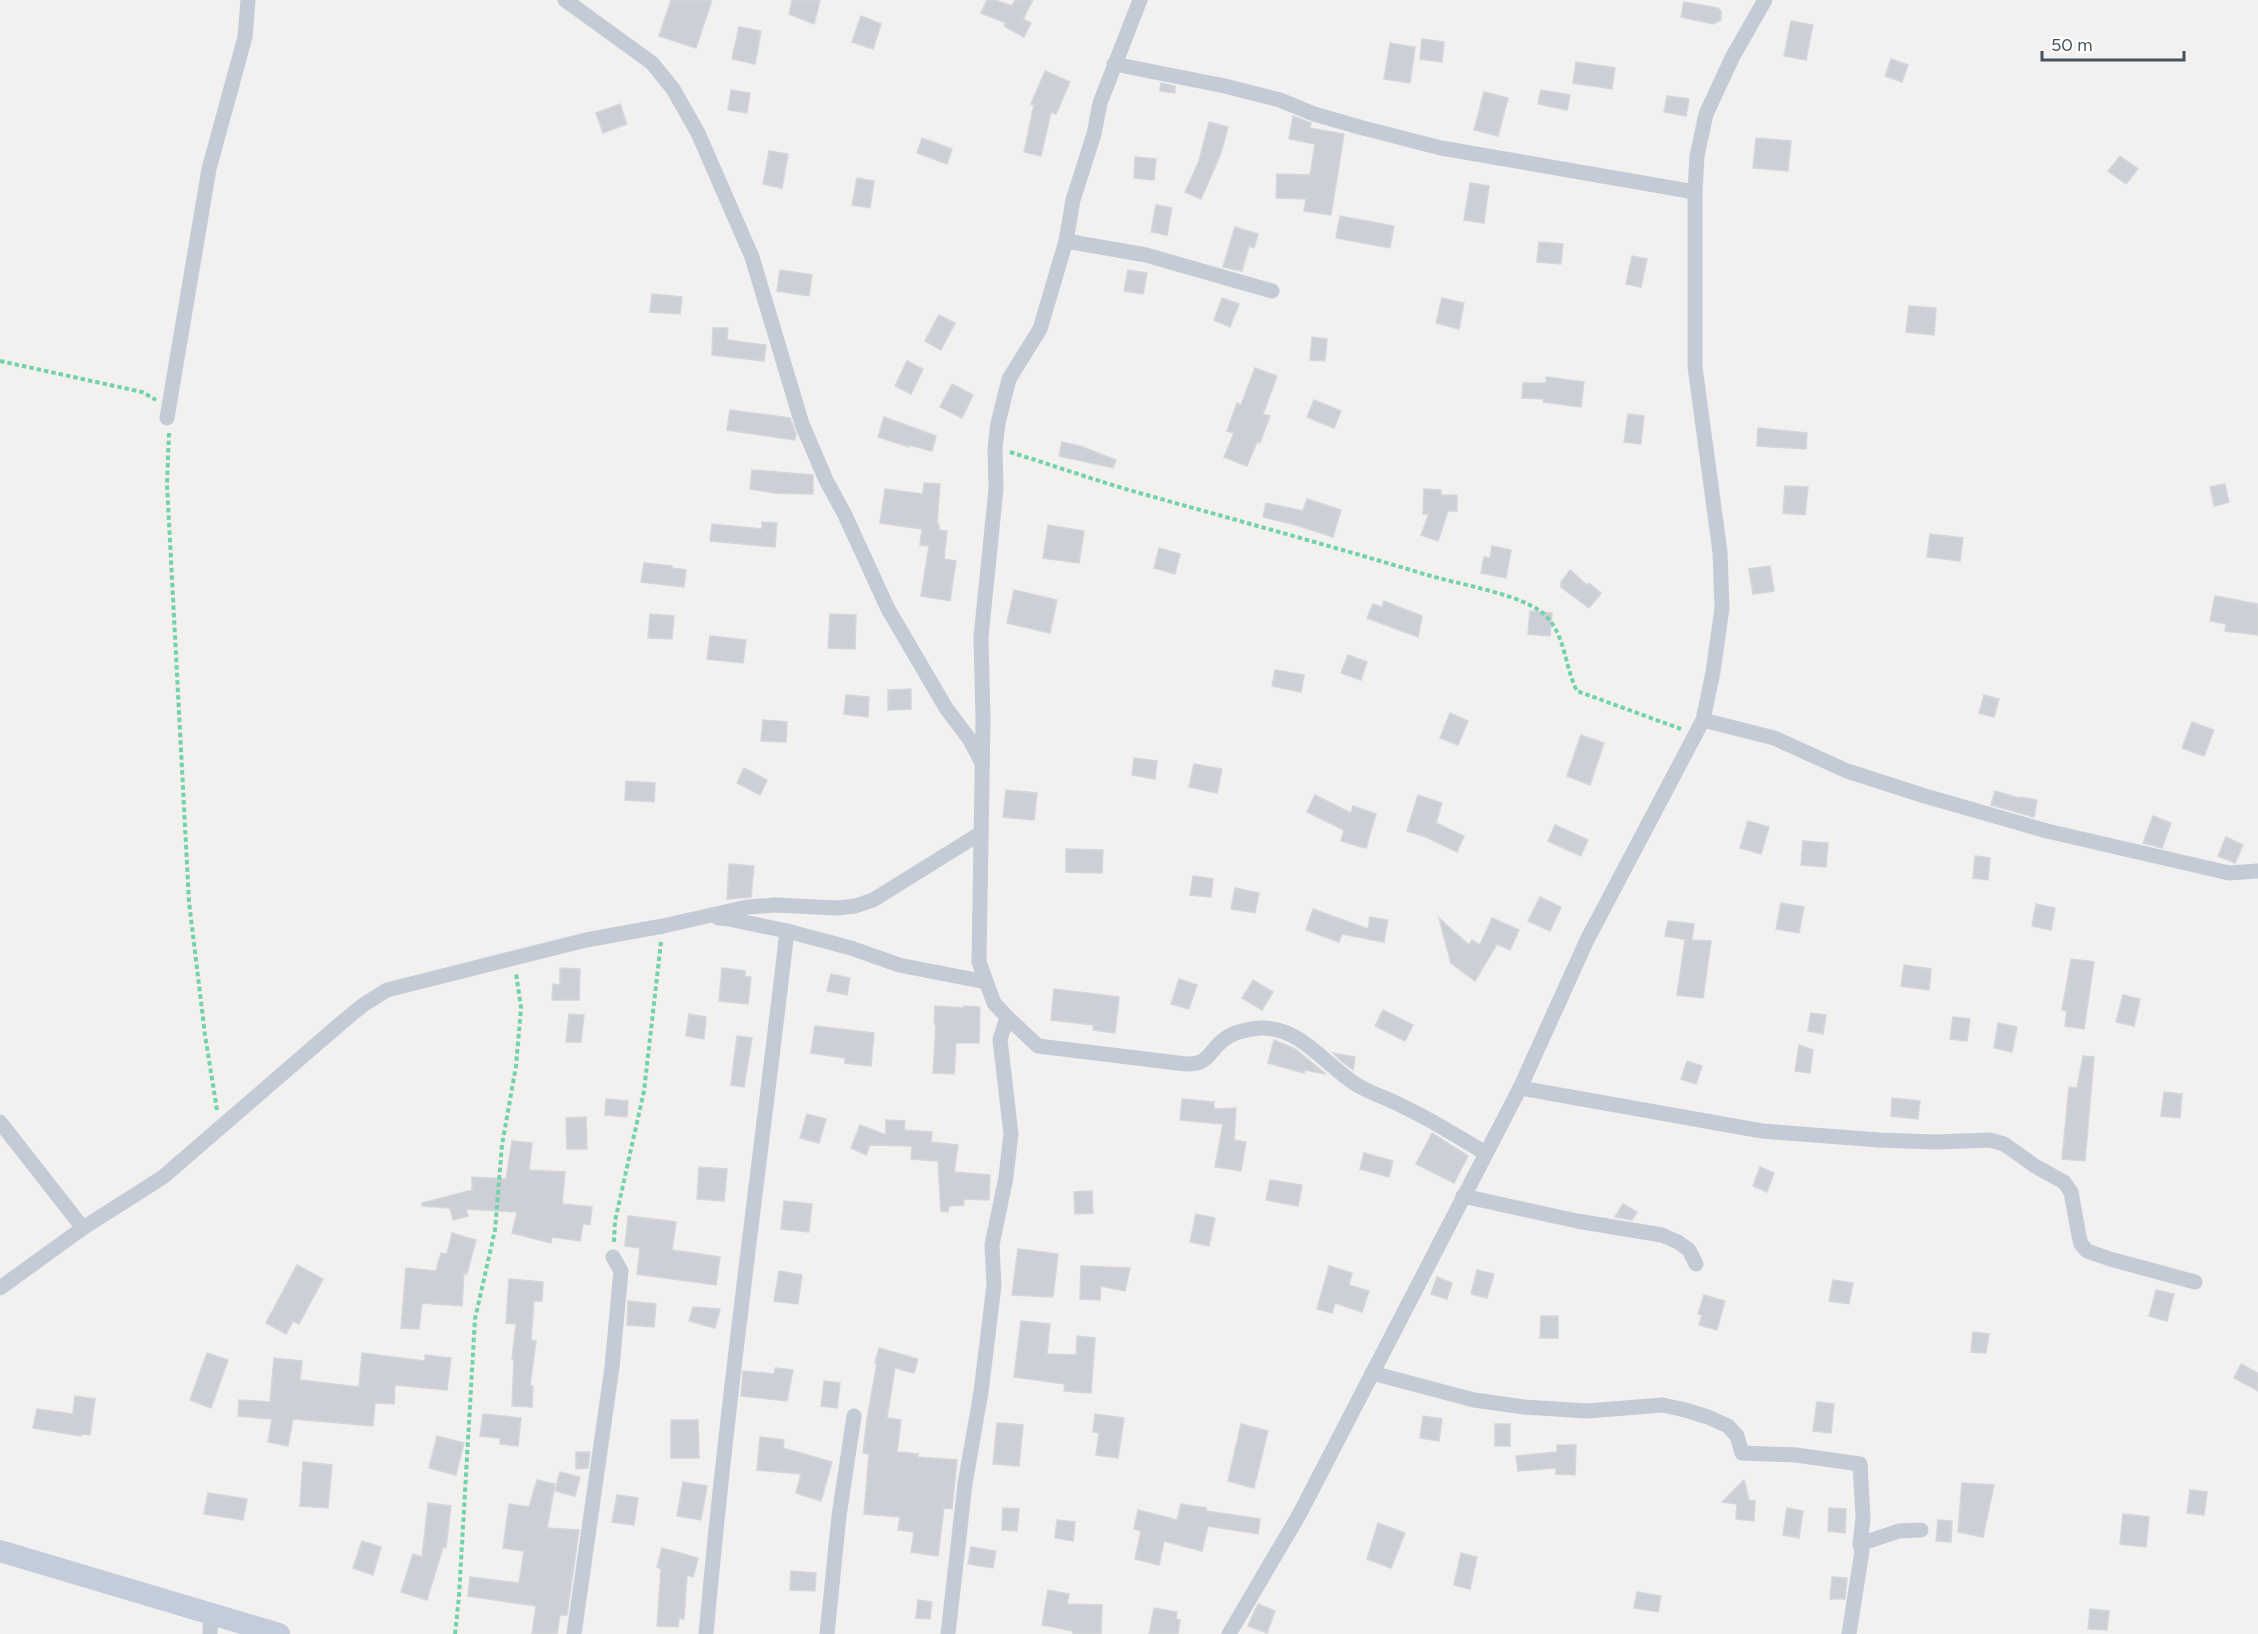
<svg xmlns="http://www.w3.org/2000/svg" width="2258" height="1634" font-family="Figtree,sans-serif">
<rect width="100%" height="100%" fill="#f3f0f0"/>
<g fill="#cccfd5" stroke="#d4d6dc" stroke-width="1.5">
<polygon points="671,0 712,0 696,48 659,36"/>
<polygon points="792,0 820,0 814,24 789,14"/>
<polygon points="987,0 995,0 1012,6 1015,0 1033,0 1023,19 1031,23 1024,37 1004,26 1006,23 981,13"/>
<polygon points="1684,2 1718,8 1721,11 1721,20 1713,24 1681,17"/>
<polygon points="861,16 881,24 873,49 852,42"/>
<polygon points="1791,21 1813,25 1806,60 1784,56"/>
<polygon points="739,27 761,31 755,64 732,59"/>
<polygon points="1422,39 1444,42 1442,62 1420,59"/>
<polygon points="1390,43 1415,47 1410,83 1384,79"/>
<polygon points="1891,59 1908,65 1902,82 1885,76"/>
<polygon points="1576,62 1615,68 1612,89 1573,83"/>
<polygon points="1045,71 1070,82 1056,114 1051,112 1041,156 1024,152 1034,105 1031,104"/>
<polygon points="1161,83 1175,86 1175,93 1160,91"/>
<polygon points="731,90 750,93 747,113 728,110"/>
<polygon points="1541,90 1570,95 1567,110 1538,104"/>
<polygon points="1484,92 1508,98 1498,136 1474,130"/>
<polygon points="1667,96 1689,99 1686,116 1664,112"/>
<polygon points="620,104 627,124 603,133 596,113"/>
<polygon points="1293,116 1311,123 1310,128 1344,134 1331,215 1304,211 1306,199 1276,198 1277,174 1310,175 1315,144 1289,139"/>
<polygon points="1209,122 1228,127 1221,153 1201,199 1185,192 1199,161"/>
<polygon points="922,138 952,149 947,164 917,153"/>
<polygon points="1756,138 1791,141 1788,171 1753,168"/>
<polygon points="769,151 788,154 782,188 763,184"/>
<polygon points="2120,156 2138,169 2126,184 2108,171"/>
<polygon points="1135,157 1156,159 1154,180 1134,178"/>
<polygon points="857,178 874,181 870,208 852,205"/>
<polygon points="1470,183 1489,186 1484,223 1464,220"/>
<polygon points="1156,205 1172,208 1167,235 1151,232"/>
<polygon points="1340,216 1394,226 1390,248 1336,238"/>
<polygon points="1235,227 1258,234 1254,248 1249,246 1242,271 1223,267"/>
<polygon points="1539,242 1563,244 1561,264 1537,262"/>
<polygon points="1632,256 1647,259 1641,287 1626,284"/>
<polygon points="780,270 812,275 809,296 777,291"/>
<polygon points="1128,270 1147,273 1143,294 1124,291"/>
<polygon points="652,294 682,297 680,314 650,312"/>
<polygon points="1222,298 1239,304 1230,327 1214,320"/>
<polygon points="1442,298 1464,303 1459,329 1436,323"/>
<polygon points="1909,306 1936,308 1934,335 1906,332"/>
<polygon points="939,315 955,323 941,350 925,341"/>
<polygon points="713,328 728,328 727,340 766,345 764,361 712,355"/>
<polygon points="1312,337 1327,339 1325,361 1310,360"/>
<polygon points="907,361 923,369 911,394 895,386"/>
<polygon points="1255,368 1277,376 1263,414 1270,416 1260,443 1257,442 1247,466 1224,457 1234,433 1227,431 1237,403 1241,405"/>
<polygon points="1546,377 1584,382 1581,407 1543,402 1544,399 1522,398 1523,383 1546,383"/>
<polygon points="952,384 973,395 962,418 940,407"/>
<polygon points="1314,400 1341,411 1334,428 1307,417"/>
<polygon points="730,410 790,418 796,434 795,440 727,430"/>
<polygon points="1628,414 1644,416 1641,444 1624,442"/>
<polygon points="884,417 936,436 932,451 909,445 909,447 878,437"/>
<polygon points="1758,428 1807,433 1806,449 1757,446"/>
<polygon points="1062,442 1080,446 1116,460 1113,468 1059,456"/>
<polygon points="752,470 813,475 813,494 774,493 750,489"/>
<polygon points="924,483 940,484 937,524 939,524 939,530 947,531 944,559 956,561 950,601 921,596 929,546 920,545 922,529 880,523 885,489 923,494"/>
<polygon points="2225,484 2229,502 2214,506 2210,487"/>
<polygon points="1785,486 1808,487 1805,515 1783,513"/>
<polygon points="1424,489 1441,490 1441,495 1457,495 1457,511 1448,511 1438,541 1421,535 1429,514 1423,514"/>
<polygon points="1307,499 1341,510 1333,537 1296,525 1263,517 1266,503 1303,511"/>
<polygon points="762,522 777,523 775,547 710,541 712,524 762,529"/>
<polygon points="1048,525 1084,531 1079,563 1043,558"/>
<polygon points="1930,534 1963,538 1960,561 1927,557"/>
<polygon points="1492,546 1511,550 1506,578 1481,573 1484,557 1490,558"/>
<polygon points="1159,548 1180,554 1175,574 1154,568"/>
<polygon points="644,563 672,566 672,568 686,570 684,587 641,582"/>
<polygon points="1770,566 1774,591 1753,594 1749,569"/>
<polygon points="1570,570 1587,585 1589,583 1601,593 1589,608 1561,587 1561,582"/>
<polygon points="1014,590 1057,600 1050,633 1007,623"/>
<polygon points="2215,596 2258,604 2258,635 2225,631 2226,624 2210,621"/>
<polygon points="1384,601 1422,616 1418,637 1367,618 1373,604 1382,607"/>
<polygon points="1530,611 1552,613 1550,636 1528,634"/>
<polygon points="650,614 674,616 672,639 648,638"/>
<polygon points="830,614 856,615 855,649 828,648"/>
<polygon points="710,636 746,640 743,663 707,659"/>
<polygon points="1348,655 1367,662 1361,680 1341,673"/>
<polygon points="1275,670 1304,675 1301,692 1272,686"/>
<polygon points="911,689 911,709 888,710 888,690"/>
<polygon points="846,695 869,697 868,717 844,714"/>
<polygon points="1984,695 1999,699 1994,717 1979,713"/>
<polygon points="1450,713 1468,721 1458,745 1440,738"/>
<polygon points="763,720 787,722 786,742 761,741"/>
<polygon points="2192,722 2214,730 2204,756 2182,748"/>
<polygon points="1581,735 1604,743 1590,785 1567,776"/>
<polygon points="1134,758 1157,761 1155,779 1132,775"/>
<polygon points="1194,764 1222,769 1217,793 1189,787"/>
<polygon points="744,768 767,780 760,795 737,783"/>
<polygon points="626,781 655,783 654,802 625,800"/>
<polygon points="1006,790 1037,793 1034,820 1003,817"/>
<polygon points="1995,791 2019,798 2020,797 2037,800 2034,817 1991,805"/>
<polygon points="1315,795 1351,813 1353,806 1376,814 1366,848 1341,841 1344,830 1307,812"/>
<polygon points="1418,795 1442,803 1436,823 1464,836 1457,852 1426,837 1407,831"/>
<polygon points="2153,816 2171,823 2162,848 2143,843"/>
<polygon points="1748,821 1769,827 1761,854 1740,848"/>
<polygon points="1555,825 1588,840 1581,856 1548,841"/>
<polygon points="2226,837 2243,845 2235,863 2218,856"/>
<polygon points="1803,841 1828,843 1826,867 1801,865"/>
<polygon points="1066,849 1103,850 1102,873 1066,872"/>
<polygon points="1975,856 1990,858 1988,880 1973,878"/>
<polygon points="729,864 754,866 751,897 727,899"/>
<polygon points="1193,876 1213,879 1211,897 1190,895"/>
<polygon points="1235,888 1259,893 1255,913 1231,909"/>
<polygon points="1540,897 1561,907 1550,931 1528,921"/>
<polygon points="1781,903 1804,907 1799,933 1776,929"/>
<polygon points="2036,904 2055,908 2051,930 2032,926"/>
<polygon points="1313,909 1368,929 1370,917 1388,920 1384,942 1342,934 1339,942 1306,930"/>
<polygon points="1439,918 1469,945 1472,940 1480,945 1492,918 1519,930 1510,950 1497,944 1475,981 1451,963"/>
<polygon points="1668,921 1694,924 1692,940 1711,941 1703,998 1677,995 1685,940 1688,940 1665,936"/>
<polygon points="2071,959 2094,962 2084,1029 2065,1026 2067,1011 2062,1010"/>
<polygon points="1904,965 1931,969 1929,990 1901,986"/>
<polygon points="560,968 580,969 579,1000 552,1000 553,984 560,985"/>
<polygon points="722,968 745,971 745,977 751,977 748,1004 719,1001"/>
<polygon points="831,974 850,978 847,995 827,991"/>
<polygon points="1179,979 1197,985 1189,1009 1171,1004"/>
<polygon points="1253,980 1273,992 1262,1010 1242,998"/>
<polygon points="1054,989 1119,997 1115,1033 1093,1030 1094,1025 1051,1020"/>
<polygon points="2123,995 2140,999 2134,1026 2116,1022"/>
<polygon points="935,1006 964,1008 964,1006 980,1007 979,1043 956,1043 954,1074 933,1073 936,1024 934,1024"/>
<polygon points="1383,1010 1413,1025 1405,1041 1375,1026"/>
<polygon points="1811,1013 1826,1015 1823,1034 1808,1031"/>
<polygon points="569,1014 584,1015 581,1042 566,1042"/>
<polygon points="689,1014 706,1017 704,1039 686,1036"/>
<polygon points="1953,1017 1970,1019 1967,1041 1950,1039"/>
<polygon points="1998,1023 2017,1027 2012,1052 1994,1048"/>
<polygon points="815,1026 874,1033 871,1066 845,1063 845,1058 811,1053"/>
<polygon points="737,1036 752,1038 744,1087 731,1085"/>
<polygon points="1274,1040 1295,1049 1326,1074 1305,1070 1304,1073 1268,1063"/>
<polygon points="1799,1045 1813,1050 1810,1073 1795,1071"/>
<polygon points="1333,1053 1355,1057 1353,1070 1340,1060"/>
<polygon points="2083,1056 2094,1057 2085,1161 2062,1159 2069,1087 2077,1088"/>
<polygon points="1687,1061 1702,1066 1696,1084 1681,1079"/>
<polygon points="2164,1092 2182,1094 2180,1118 2161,1116"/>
<polygon points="1892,1098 1920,1101 1918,1119 1891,1116"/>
<polygon points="606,1099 628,1101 627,1117 605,1115"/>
<polygon points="1182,1099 1214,1102 1214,1109 1236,1108 1234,1140 1246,1142 1241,1171 1215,1167 1223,1124 1180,1120"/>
<polygon points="807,1114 826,1119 819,1143 800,1138"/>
<polygon points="586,1117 587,1149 567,1149 566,1118"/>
<polygon points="886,1120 905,1121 904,1130 932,1132 931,1142 958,1145 954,1172 990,1175 989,1200 964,1199 964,1205 949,1206 948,1212 941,1211 938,1161 911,1159 912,1146 870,1145 866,1155 851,1148 860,1125 886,1135"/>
<polygon points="1432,1133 1468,1156 1454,1183 1416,1164"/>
<polygon points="512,1141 532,1143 529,1170 565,1172 562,1204 592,1207 590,1225 583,1224 580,1241 552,1237 551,1243 512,1233 517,1212 466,1209 468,1216 453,1220 450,1208 422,1206 422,1203 472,1190 472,1177 506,1179"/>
<polygon points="1364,1153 1393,1161 1389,1177 1360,1169"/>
<polygon points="699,1167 727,1169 724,1201 697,1199"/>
<polygon points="1760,1167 1774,1173 1767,1192 1753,1186"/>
<polygon points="1270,1180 1302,1185 1298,1206 1266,1200"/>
<polygon points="1092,1191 1093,1213 1075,1214 1074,1192"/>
<polygon points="784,1201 812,1204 809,1232 781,1229"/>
<polygon points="1623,1204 1637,1212 1632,1220 1615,1217"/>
<polygon points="1196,1214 1215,1218 1209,1246 1190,1242"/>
<polygon points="628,1216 676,1222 672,1250 720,1257 716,1285 637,1274 640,1248 625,1246"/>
<polygon points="452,1233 476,1240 467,1274 464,1273 462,1306 422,1303 419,1329 401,1328 406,1268 436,1271 441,1253 447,1254"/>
<polygon points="1018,1249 1058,1254 1053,1297 1012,1295"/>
<polygon points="297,1265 323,1279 299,1324 293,1321 286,1334 266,1323"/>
<polygon points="1081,1266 1130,1268 1125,1291 1101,1286 1100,1300 1080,1299"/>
<polygon points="1329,1266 1352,1273 1349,1285 1369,1291 1362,1312 1335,1303 1332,1313 1317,1309"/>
<polygon points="1477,1270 1494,1274 1487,1298 1471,1294"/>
<polygon points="779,1271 802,1275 798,1304 774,1301"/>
<polygon points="1437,1277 1452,1283 1447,1299 1431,1294"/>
<polygon points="509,1279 543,1282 542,1301 534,1301 531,1340 536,1341 530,1386 533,1386 532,1407 512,1406 514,1359 512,1359 516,1324 506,1323"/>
<polygon points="1833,1280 1853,1283 1849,1304 1829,1301"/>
<polygon points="2156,1290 2174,1294 2167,1321 2149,1316"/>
<polygon points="1704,1295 1725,1301 1717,1330 1699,1325 1702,1315 1698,1314"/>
<polygon points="628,1301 656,1304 654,1327 627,1325"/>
<polygon points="693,1307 720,1309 715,1328 689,1321"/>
<polygon points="1541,1316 1558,1316 1558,1338 1540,1338"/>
<polygon points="1021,1321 1050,1324 1047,1354 1076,1355 1077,1336 1095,1338 1091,1393 1064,1391 1065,1384 1014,1377"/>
<polygon points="1973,1332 1989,1334 1986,1353 1971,1352"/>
<polygon points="879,1348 918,1359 914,1373 895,1368 887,1418 901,1420 897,1452 918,1454 918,1457 957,1460 952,1509 944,1508 938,1556 911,1552 914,1532 898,1530 900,1517 864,1514 869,1454 863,1453 867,1419 877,1363 875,1363"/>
<polygon points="207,1353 228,1360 211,1408 190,1400"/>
<polygon points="362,1353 425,1361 425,1355 451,1358 447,1390 395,1385 394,1404 375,1403 373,1426 293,1419 288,1446 268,1442 272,1419 238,1416 239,1400 270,1402 274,1358 302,1361 300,1380 359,1387"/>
<polygon points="2241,1364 2258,1373 2258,1391 2234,1378"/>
<polygon points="775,1368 793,1370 787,1401 741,1396 743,1371 774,1374"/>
<polygon points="824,1381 840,1383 837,1408 821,1406"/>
<polygon points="75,1396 95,1399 90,1435 81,1434 81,1436 33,1428 37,1409 73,1414"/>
<polygon points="1817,1402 1834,1404 1831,1433 1813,1431"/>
<polygon points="483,1414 521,1418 518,1446 500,1444 500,1438 480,1436"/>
<polygon points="1095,1414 1124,1418 1118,1458 1096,1455 1099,1433 1093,1432"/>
<polygon points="1423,1416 1442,1419 1439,1441 1420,1438"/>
<polygon points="671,1420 698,1420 699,1458 671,1458"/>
<polygon points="997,1423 1023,1425 1019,1466 993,1464"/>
<polygon points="1241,1424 1268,1431 1254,1488 1228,1481"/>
<rect x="1495" y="1424" width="15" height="22"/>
<polygon points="437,1436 464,1443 456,1475 429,1468"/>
<polygon points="760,1437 784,1440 783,1448 832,1462 821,1501 796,1493 801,1474 757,1470"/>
<polygon points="1557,1445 1576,1445 1575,1475 1556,1474 1556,1468 1518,1471 1516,1456 1557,1452"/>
<polygon points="576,1452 590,1452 588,1468 576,1469"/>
<polygon points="303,1462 332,1465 328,1508 300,1506"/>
<polygon points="560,1472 580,1477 575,1496 555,1491"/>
<polygon points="537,1480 555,1484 547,1528 579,1530 567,1615 560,1615 557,1634 532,1634 536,1606 468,1596 470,1577 519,1583 524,1551 503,1548 509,1504 529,1507"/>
<polygon points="1744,1480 1749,1500 1755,1501 1754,1521 1736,1519 1737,1504 1722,1502"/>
<polygon points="683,1482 707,1486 701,1520 677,1516"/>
<polygon points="1962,1483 1994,1485 1983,1537 1958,1532"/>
<polygon points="2190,1490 2207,1492 2204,1515 2187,1513"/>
<polygon points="208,1493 247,1499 243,1520 204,1514"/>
<polygon points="617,1495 638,1498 634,1525 612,1522"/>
<polygon points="428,1503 451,1506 446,1548 443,1547 427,1600 401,1592 413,1554 422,1557"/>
<polygon points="1181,1504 1206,1508 1206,1511 1260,1519 1258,1534 1208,1526 1202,1551 1164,1541 1159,1565 1135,1559 1141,1531 1134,1529 1138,1510 1177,1520"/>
<polygon points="1003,1508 1019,1509 1017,1531 1002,1530"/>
<polygon points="1787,1508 1803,1511 1799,1538 1783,1535"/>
<polygon points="1829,1508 1846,1509 1845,1533 1828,1531"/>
<polygon points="2123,1514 2149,1517 2146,1547 2120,1544"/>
<polygon points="1057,1520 1075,1522 1073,1541 1055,1538"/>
<polygon points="1938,1520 1952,1521 1951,1542 1936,1541"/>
<polygon points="1378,1523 1405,1533 1391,1568 1367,1559"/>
<polygon points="362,1541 381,1547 373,1575 353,1568"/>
<polygon points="971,1547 996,1551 993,1568 968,1564"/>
<polygon points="662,1548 698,1558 693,1577 687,1575 684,1619 679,1618 678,1627 657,1626 661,1569 657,1567"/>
<polygon points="1461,1553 1477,1557 1470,1589 1454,1585"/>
<polygon points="791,1571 816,1573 815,1591 790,1590"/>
<polygon points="1832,1577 1847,1578 1845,1599 1830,1599"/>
<polygon points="1048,1590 1069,1594 1067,1604 1102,1605 1101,1634 1073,1634 1073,1631 1042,1625"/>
<polygon points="1637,1592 1661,1596 1658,1612 1634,1608"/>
<polygon points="918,1600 932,1602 930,1619 916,1618"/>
<polygon points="1258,1604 1275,1611 1267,1633 1248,1626"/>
<polygon points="1154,1608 1177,1612 1176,1619 1180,1620 1178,1634 1149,1634"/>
<polygon points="2090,1609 2109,1611 2107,1630 2088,1629"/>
</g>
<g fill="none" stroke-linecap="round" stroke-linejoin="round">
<g stroke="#72d3ab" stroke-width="4" stroke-dasharray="4.5 3" stroke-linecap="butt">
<polyline points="0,361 142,392 156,400"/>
<polyline points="169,433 167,484 189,902 205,1035 217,1110"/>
<path d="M1010,452C1052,465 1094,480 1136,492C1232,519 1328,545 1424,574C1455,584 1526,594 1547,617C1566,638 1565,668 1577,691L1681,729"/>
<polyline points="614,1242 615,1221 644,1091 661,942"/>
<polyline points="455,1634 459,1596 475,1319 495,1230 502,1145 516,1066 521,1008 516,973"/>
</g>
<g stroke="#c3cbd6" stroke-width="15">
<polyline points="565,0 652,63 673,89 698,133 752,257 802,424 826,480 844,513 888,609 946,708 970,740 982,763"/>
<polyline points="1114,64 1225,86 1280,100 1314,114 1363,128 1441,148 1695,192"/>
<polyline points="1066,241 1146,255 1272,291"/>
<polyline points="167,418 209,169 245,37 248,0"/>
<polyline points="1703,720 1774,738 1847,771 1925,796 2047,831 2229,873 2258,871"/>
<polyline points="718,918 729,919 787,931 851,948 899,965 986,982"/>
<path d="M1007,1017L1038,1046L1186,1064C1209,1064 1207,1054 1222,1041C1232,1032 1248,1029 1261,1028C1301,1027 1325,1065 1357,1085C1372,1094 1390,1099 1406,1108C1434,1121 1459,1138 1486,1153"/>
<polyline points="1520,1088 1762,1131 1879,1140 1936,1142 1990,1140 2004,1144 2035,1166 2064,1182 2071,1192 2079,1236 2081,1244 2087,1251 2110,1259 2195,1282"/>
<polyline points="0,1122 83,1228"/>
<polyline points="1463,1196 1577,1221 1662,1235 1678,1242 1689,1250 1696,1264"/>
<polyline points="0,1288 83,1228 163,1177 340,1024 363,1005 387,990 586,940 663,926 747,907 775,905 837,908 855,906 873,900 981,833"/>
<polyline points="1372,1373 1474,1400 1524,1407 1587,1411 1663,1405 1685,1410 1708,1417 1728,1426 1737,1436 1742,1453 1796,1455 1860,1464 1863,1518 1860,1544"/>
<polyline points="210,1634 211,1613"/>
<polyline points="574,1634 612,1367 621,1271 613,1257"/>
<path d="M706,1634C727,1399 760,1165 787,931"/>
<polyline points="827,1634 839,1516 854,1416"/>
<polyline points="948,1634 965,1484 981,1392 994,1285 992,1245 1006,1177 1011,1134 1000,1040 1007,1017 994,1003 979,962 983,719 981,637 996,489 995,448 998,423 1009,379 1040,329 1066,241 1073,200 1094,134 1100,103 1140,0"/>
<polyline points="1229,1634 1299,1515 1520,1088 1587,940 1703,720 1713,672 1722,608 1720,552 1695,367 1695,192 1697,156 1706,114 1733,56 1765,0"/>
<polyline points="1849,1634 1862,1551 1860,1544 1899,1531 1921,1530"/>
</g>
<polyline stroke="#c2ccda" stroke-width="22" points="0,1551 279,1634"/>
</g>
<path d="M2042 51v9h142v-9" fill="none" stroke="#47525f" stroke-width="3"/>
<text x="2051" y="51" font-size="18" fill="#47525f" stroke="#ffffff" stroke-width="4.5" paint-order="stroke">50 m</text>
</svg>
